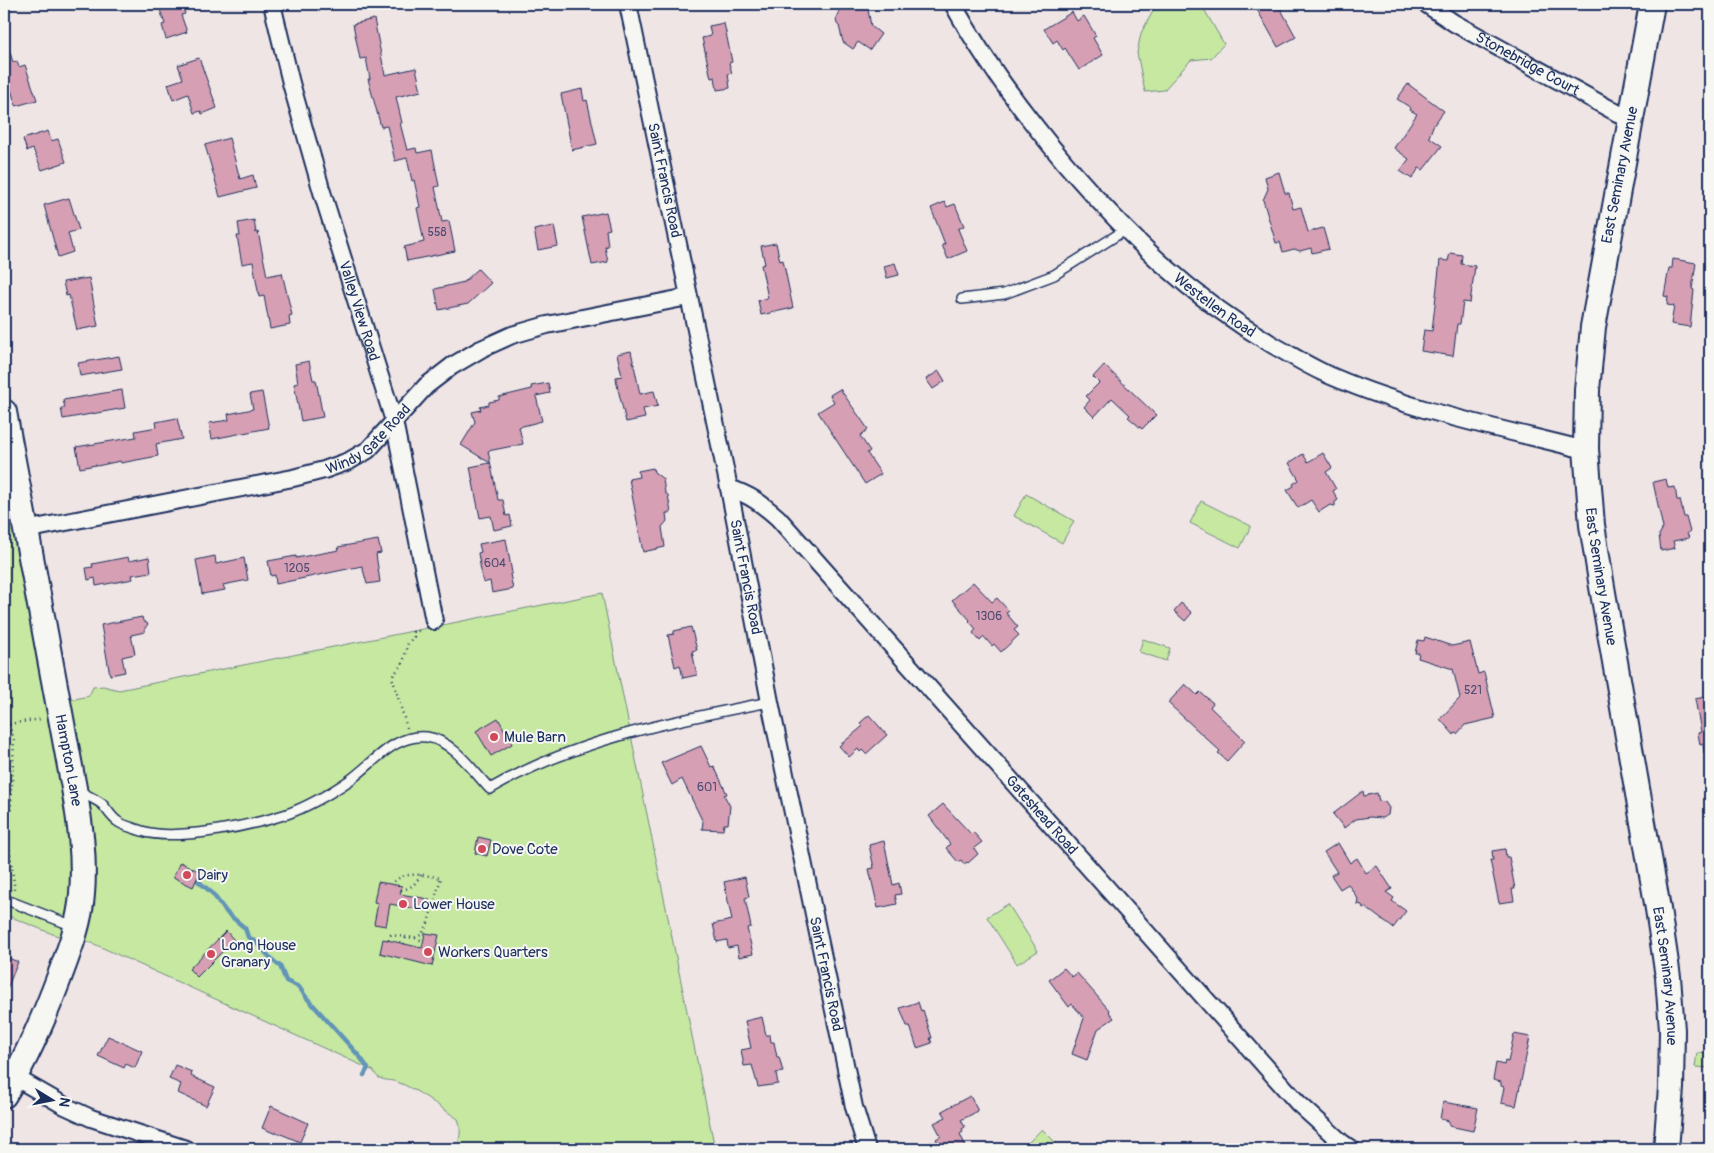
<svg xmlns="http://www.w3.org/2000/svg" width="1714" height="1153" font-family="Pangolin,sans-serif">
<rect width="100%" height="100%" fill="#f0e5e5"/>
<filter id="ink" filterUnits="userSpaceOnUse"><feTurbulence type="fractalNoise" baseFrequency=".02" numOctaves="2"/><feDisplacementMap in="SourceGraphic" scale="10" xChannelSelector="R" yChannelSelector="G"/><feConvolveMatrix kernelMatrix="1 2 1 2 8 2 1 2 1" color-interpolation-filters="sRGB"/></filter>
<g filter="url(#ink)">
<g fill="#c6e8a1" stroke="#708c80">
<polygon points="1157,4 1201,4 1224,44 1211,58 1191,60 1164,90 1145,92 1137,53 1141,33"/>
<path d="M4,471L46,705L89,696L93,687L103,686L119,690L602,593L715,1149H456C460,1140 462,1129 458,1119C438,1106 419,1090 397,1082C389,1079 377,1082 374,1071L92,943L55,935L4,914Z"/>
<polygon points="1026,494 1074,521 1062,543 1014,516"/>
<polygon points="1201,501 1251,526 1240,548 1190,523"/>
<polygon points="1143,639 1170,648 1166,661 1139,652"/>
<polygon points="1008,904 1038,951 1017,964 987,917"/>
<polygon points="1710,1052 1710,1068 1695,1067 1697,1053"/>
<polygon points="1042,1129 1060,1147 1057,1149 1022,1149"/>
</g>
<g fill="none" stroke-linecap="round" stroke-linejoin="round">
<path stroke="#6294b7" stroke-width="4.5" d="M197,880L212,893L227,913L245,928L248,937C262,944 267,958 280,966L286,981L299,987L306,997L360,1057L368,1068L364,1075"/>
</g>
<g fill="#d69fb3" stroke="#1b2f5e">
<polygon points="158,4 182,4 185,14 181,15 187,32 166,39 162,25 165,24"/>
<polygon points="837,4 867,4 871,26 881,34 870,50 858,42 853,49 843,42 839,26 837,24 836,20 839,13"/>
<polygon points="1254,4 1278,4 1296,37 1278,47"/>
<polygon points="1072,12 1077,21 1084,16 1096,36 1093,38 1103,55 1079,70 1065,48 1063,50 1057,40 1053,43 1044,29"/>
<polygon points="374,19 385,75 416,68 421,91 396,97 402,123 400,123 407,150 416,148 417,153 432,150 439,186 435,187 442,222 449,221 455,251 407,261 404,247 424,242 417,208 420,207 414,180 412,181 407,158 395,161 387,126 381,127 368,79 370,79 366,58 360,59 353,24"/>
<polygon points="724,23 732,62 729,63 732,73 728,74 730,88 717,90 715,77 711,78 702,38 711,36 709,26"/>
<polygon points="4,40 6,40 13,62 17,61 19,67 25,65 37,100 16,106 4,67"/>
<polygon points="199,58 217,108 202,114 201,111 194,113 188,94 173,100 168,84 183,79 178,65"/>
<polygon points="1408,84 1444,111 1433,126 1429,137 1442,146 1423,170 1419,168 1412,179 1400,171 1409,159 1394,148 1417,114 1410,110 1411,108 1397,99"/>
<polygon points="582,89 584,101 587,100 597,144 572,150 561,94"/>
<polygon points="48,131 51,141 58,139 66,162 42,170 33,149 27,151 23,139"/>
<polygon points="229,138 240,179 253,175 256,188 220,197 205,145"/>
<polygon points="1279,172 1285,193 1289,193 1293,209 1301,207 1308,232 1323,228 1329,249 1312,253 1311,248 1300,251 1294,249 1283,252 1280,242 1276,243 1263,200 1268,189 1265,177"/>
<polygon points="69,198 79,230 68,233 73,252 58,257 44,205"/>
<polygon points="945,202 947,207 955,204 964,226 958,229 967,251 948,259 942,245 945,244 931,208"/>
<polygon points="606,212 610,229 606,230 608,246 605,247 608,262 592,265 582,217"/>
<polygon points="254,220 256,233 258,232 267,276 282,273 292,315 289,316 290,325 270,329 264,296 259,297 253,262 242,264 237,236 240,236 238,223"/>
<polygon points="554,226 558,246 538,250 534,230"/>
<polygon points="776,243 780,261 783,260 793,308 761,315 758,300 768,298 761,265 765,264 761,246"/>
<polygon points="1450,253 1462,255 1461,264 1475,266 1470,303 1463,302 1460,324 1457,324 1453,356 1421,351 1424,330 1432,331 1440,260 1448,261"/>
<polygon points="1673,259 1696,263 1692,289 1694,290 1690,327 1671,324 1674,306 1667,305 1668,297 1664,296 1669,268 1672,268"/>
<polygon points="895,263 899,275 887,278 884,266"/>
<polygon points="478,269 491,283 468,304 439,310 435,289 464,282"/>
<polygon points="89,278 98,326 77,330 69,295 66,296 63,282"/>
<polygon points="631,351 640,394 654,391 658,406 643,409 645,418 626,422 617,385 616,377 622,376 617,354"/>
<polygon points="119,356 122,369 80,376 78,363"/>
<polygon points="309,361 313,380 316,380 323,417 301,421 294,384 298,383 295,364"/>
<polygon points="1104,365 1156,415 1142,429 1128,417 1130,415 1112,398 1094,417 1084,407 1090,400 1086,396 1099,383 1093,377"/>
<polygon points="939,371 945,381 933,389 926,379"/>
<polygon points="548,383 550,393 536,396 542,421 519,427 523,444 488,451 498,500 503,500 506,516 510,515 512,526 494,530 491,516 480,518 470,467 490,463 461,445 475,422 472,412 481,410 480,407 489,405 489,402 499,400 499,397 532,389 531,386"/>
<polygon points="840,389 868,429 860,436 870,451 867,453 881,474 865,484 818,412 834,402 830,395"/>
<polygon points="122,390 125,408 63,419 61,408 65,408 63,400"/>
<polygon points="262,392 269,428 212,439 209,423 229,420 228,414 253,409 250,394"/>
<polygon points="177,418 182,439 156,444 158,456 121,463 120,461 97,466 96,465 80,468 76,447 136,437 135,431 157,427 156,422"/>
<polygon points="1323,453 1332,468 1326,472 1336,489 1333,491 1338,500 1335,502 1335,506 1330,505 1319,512 1311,500 1298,508 1287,490 1294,486 1293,484 1299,480 1289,463 1303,454 1308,462"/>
<polygon points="653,468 654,472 663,479 665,493 668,495 671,513 666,513 667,521 662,527 665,547 643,552 629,479 639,477 638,471"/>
<polygon points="1666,479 1668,488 1675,487 1677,500 1680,500 1684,517 1686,517 1690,532 1687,533 1689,538 1673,541 1675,548 1661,551 1659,535 1663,528 1653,482"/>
<polygon points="506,539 512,573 510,574 513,589 492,593 490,581 483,583 478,553 481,552 479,544"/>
<polygon points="378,540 381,553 376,554 380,582 367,584 362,566 276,584 275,575 271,576 268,561 296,556 296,558 339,550 338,547"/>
<polygon points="215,556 216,564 244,558 248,580 223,585 225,590 202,594 196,560"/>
<polygon points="128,557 129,561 149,557 151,572 132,575 133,579 96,586 95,578 88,580 86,568 93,567 92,564"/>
<polygon points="973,582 992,602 997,598 1009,611 1006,613 1018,627 1014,630 1019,635 1001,652 994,644 992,646 984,637 980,641 973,633 976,629 969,621 970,620 952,600"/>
<polygon points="1181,603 1192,613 1185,621 1174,611"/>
<polygon points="142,617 143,621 148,624 145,628 145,632 131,635 135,654 122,657 125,672 110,675 101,625"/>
<polygon points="691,627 697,650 692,651 697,675 683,678 680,665 675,667 668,635 674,634 674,631"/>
<polygon points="1425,637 1452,646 1470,642 1478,674 1484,672 1495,718 1465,725 1457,734 1455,733 1454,735 1440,719 1460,698 1453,669 1418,658 1419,653 1415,653 1418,640 1424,641"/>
<polygon points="1185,684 1197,695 1200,692 1213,703 1210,707 1245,741 1227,761 1218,753 1220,751 1168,703"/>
<polygon points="1710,696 1710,752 1704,753 1703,744 1700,745 1698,733 1701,732 1695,699"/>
<polygon points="869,715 887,735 866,754 862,750 860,752 858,749 849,757 839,746 863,726 860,723"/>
<polygon points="498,718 512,744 491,756 476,731"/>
<polygon points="701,746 711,767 714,766 727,794 724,795 730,806 728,824 724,824 723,830 702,829 703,822 682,779 672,785 661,763"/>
<polygon points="1363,791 1364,796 1377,793 1379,801 1385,802 1389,808 1388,815 1382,818 1370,817 1356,819 1344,828 1333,814"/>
<polygon points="943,804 971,834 973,832 982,842 974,848 978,854 968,863 967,862 964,864 961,860 958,862 946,848 950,844 929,816"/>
<polygon points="478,837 491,840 487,856 475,853"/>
<polygon points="884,841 893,885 899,883 901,894 895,895 897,904 878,908 869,869 874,868 869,845"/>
<polygon points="1338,843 1350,863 1357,858 1366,873 1377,866 1392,889 1386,892 1394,898 1392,901 1406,911 1393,928 1365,907 1363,908 1362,905 1357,904 1358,899 1348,884 1340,889 1331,875 1337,872 1324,852"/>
<polygon points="1505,849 1506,857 1509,857 1515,889 1512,889 1514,901 1499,903 1490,860 1493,860 1492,851"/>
<polygon points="180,862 200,872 193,887 173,877"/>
<polygon points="745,877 749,897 745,898 751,927 747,928 753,954 739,957 737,946 728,948 727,940 717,942 713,924 732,920 724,882"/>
<polygon points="378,882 402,886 400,894 429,899 427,911 390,904 386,926 374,924 378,903 374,902"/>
<polygon points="226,931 234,940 197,977 189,969"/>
<polygon points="425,933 439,935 432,966 380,953 383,939 422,948"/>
<polygon points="4,956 18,962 4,996"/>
<polygon points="1064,968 1072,977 1077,973 1110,1011 1109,1012 1114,1018 1098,1029 1087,1060 1072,1054 1084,1018 1072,1004 1069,1007 1049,980"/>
<polygon points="918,1002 921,1011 923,1010 932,1038 930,1038 932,1043 917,1048 910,1026 907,1026 900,1008"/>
<polygon points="762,1017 766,1035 770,1035 771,1042 774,1042 777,1057 779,1057 783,1072 776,1073 778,1084 758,1087 752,1065 744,1066 741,1050 751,1048 745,1021"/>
<polygon points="1514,1034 1530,1037 1516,1106 1501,1103 1504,1087 1501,1086 1501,1082 1493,1080 1496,1063 1504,1065 1505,1061 1508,1062"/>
<polygon points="108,1036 142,1051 135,1068 126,1064 124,1068 98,1056"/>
<polygon points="175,1065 192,1072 191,1076 215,1087 206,1106 178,1093 181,1084 169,1079"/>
<polygon points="970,1096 978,1111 961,1120 965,1127 962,1129 963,1132 960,1134 967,1149 941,1149 936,1139 941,1136 934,1123 946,1117 942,1111"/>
<polygon points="1443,1102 1478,1108 1473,1131 1449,1126 1449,1121 1440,1119"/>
<polygon points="271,1106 308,1123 300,1142 276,1132 276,1134 262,1128"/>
</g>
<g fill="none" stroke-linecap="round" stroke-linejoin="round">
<defs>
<g id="lane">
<polyline points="962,299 1004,294 1054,275 1125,230"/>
<path d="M79,791C86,795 95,799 102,804C107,809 111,817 117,821C123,826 134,828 142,831C176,842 253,825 287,814C309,806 331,793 350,780C374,763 395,733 427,737C452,740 474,772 490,789C574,740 676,720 770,702"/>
<polyline points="4,899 76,927"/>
</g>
<g id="street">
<path id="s1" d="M272,4L291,83L322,192L394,421L434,621"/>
<path id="s2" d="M628,4L729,488L770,702L854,1107L867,1149"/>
<path id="s3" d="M953,4C984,61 1023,113 1065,163C1129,237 1188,295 1273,345C1289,354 1305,364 1322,372C1401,408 1489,426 1573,447L1586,449"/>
<path id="s4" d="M1426,4L1454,23L1630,120"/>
<path id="s5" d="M729,488C750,495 761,503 778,518L1298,1103L1341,1142L1351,1149"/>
<path id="s6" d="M25,530L293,478L324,470L349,461L368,450L426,386L452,366L481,349L512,335L547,325L688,297"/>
<polyline points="4,1071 65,1106 91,1118 186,1149"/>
</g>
<g id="secondary">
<path id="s7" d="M1652,4L1593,327L1587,390L1586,449L1592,525L1602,587L1658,909L1668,977L1672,1030L1671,1088L1666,1149"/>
<path id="s8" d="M4,412L74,788C80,823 85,858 82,894C80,923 69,951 59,978C44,1018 27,1058 4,1095"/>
</g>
</defs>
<use href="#lane" stroke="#1b2f5e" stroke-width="12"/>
<use href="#street" stroke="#1b2f5e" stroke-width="20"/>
<use href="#secondary" stroke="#1b2f5e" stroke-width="28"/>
<g stroke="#1b2f5e" stroke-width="2.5" stroke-dasharray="1 4" stroke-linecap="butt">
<polyline points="4,711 14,739 9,847 14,883 14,891"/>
<polyline points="9,724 42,719"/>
<polyline points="407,728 392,677 403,663 408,643 414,637 413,632 422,630"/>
<path d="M401,890C412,888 415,884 421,875"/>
<polyline points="415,938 423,941"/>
<path d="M388,940L391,935L414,938L421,935L427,926L441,878C425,875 403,870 392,884"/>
<polyline points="404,944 406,937"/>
</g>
<use href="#lane" stroke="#f6f6f2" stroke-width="9"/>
<use href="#street" stroke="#f6f6f2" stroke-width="16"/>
<use href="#secondary" stroke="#f6f6f2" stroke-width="24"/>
</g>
</g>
<g fill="#d1495b" stroke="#f6f6f2" stroke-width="2">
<circle cx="494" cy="737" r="5"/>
<circle cx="482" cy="849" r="5"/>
<circle cx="187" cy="875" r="5"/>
<circle cx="403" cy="904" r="5"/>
<circle cx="428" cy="952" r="5"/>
<circle cx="211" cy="954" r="5"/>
</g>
<g text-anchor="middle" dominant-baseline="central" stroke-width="4" stroke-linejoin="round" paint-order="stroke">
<g font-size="12" fill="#4a4b73">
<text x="437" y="232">558</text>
<text x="495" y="563">604</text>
<text x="297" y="568">1205</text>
<text x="989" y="616">1306</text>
<text x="1473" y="690">521</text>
<text x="707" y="787">601</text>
</g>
<g font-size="15" fill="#1b2f5e" stroke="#f6f6f2">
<text stroke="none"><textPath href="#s4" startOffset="118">Stonebridge Court</textPath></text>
<text transform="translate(1620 175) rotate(-79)">East Seminary Avenue</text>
<text stroke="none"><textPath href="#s2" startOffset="180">Saint Francis Road</textPath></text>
<text stroke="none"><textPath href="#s3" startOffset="402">Westellen Road</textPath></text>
<text stroke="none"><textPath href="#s1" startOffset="319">Valley View Road</textPath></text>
<text stroke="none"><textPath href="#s6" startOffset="360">Windy Gate Road</textPath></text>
<text stroke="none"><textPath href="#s7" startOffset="579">East Seminary Avenue</textPath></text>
<text stroke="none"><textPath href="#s2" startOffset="585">Saint Francis Road</textPath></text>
<text stroke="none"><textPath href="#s8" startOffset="354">Hampton Lane</textPath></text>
<text stroke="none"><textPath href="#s5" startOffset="455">Gateshead Road</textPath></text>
<text stroke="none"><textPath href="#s2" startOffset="990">Saint Francis Road</textPath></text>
<text stroke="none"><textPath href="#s7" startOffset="984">East Seminary Avenue</textPath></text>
</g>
<g font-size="15" fill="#1b2f5e" stroke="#f6f6f2" text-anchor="start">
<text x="504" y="737">Mule Barn</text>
<text x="492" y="849">Dove Cote</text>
<text x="197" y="875">Dairy</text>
<text x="413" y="904">Lower House</text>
<text x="221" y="945">Long House<tspan x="221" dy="17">Granary</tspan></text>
<text x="438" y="952">Workers Quarters</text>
</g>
</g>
<rect width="1714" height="1153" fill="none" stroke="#f6f6f2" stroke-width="20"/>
<rect x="10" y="10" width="1694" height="1133" fill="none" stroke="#1b2f5e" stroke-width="2" filter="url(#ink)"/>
<g transform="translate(52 1100) rotate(100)" stroke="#f6f6f2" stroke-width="4" paint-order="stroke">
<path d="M0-4L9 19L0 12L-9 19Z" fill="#1b2f5e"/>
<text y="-8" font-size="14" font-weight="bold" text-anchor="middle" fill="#1b2f5e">N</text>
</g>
</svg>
